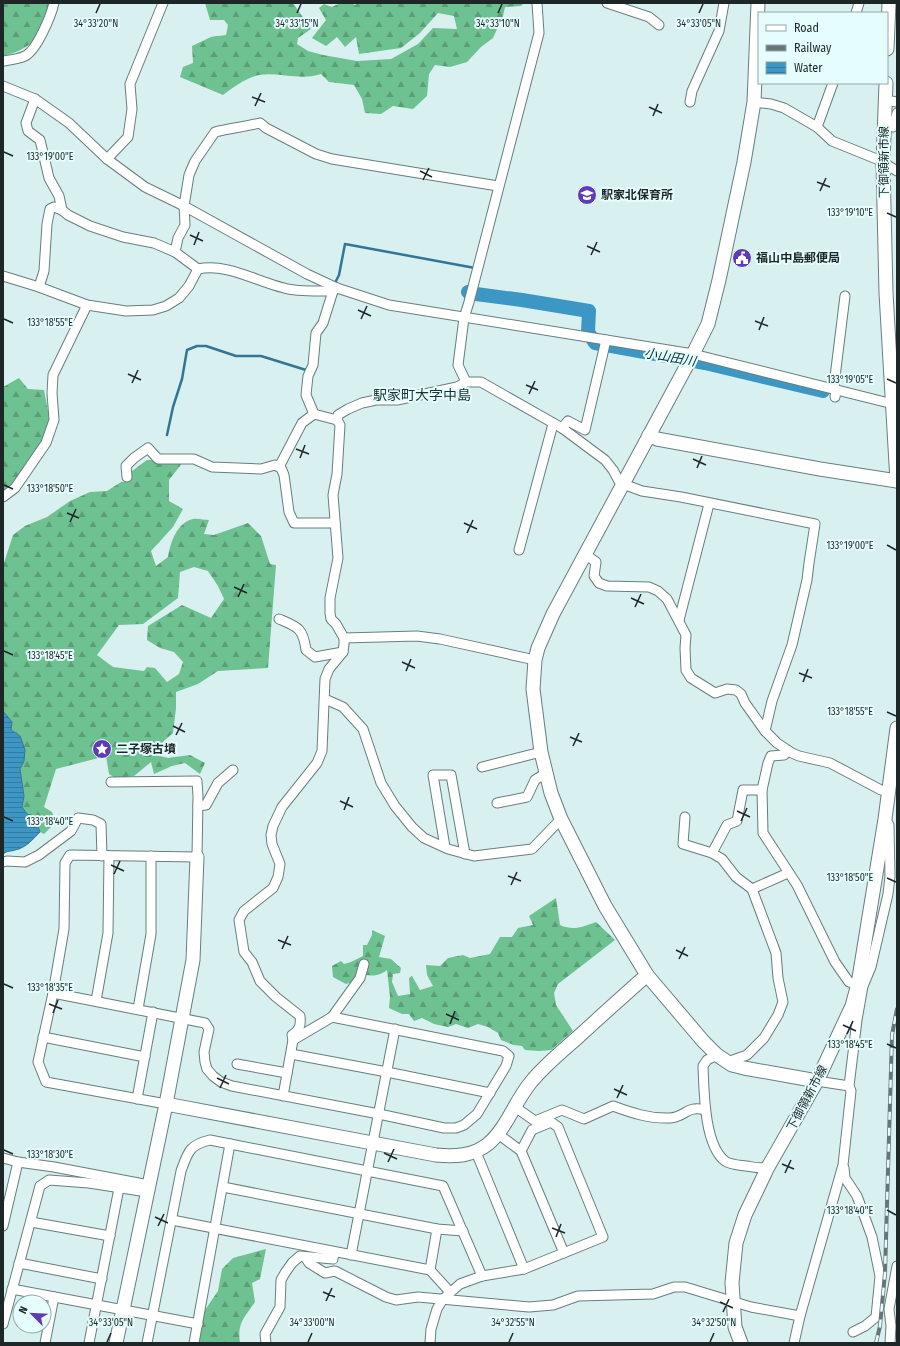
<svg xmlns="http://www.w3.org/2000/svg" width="900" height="1346" font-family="'Fira Sans Condensed','Noto Sans JP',sans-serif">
<defs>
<pattern id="forest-firs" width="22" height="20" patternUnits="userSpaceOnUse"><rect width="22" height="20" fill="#6ec190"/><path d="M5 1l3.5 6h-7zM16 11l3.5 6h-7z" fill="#5a9d76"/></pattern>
<pattern id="water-rules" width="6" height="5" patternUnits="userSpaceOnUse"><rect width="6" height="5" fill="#3d97c5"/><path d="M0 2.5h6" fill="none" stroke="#337ba0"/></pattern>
</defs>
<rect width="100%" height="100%" fill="#d8f0f0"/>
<g fill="url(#forest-firs)" fill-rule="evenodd">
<path d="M3,3H50C39,34 38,47 3,56Z"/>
<path d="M205,3H293L311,29L298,38L297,44L308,51L323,55L357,61L391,59L418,44L433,28L457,29L454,16L438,13L420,33L401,48L359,54L356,37L345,47L337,37L326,46L312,38L326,20L319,8L324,4L332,7C339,3 349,0 355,5L358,3H524L521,6L505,7L503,16L493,38L481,47L467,62L450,67L435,65L429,74L427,96L413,109L393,106L381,114L365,113L362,99L354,85L329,82L321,74C300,81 280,72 259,75C247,77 232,88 223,95L180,77L183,67L193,63L192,46L211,37L226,35L228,25L224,20H210Z"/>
<polygon points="19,378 28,389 44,390 50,422 43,444 3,499 3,387"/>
<path d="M147,460H155L182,462L180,466L169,480V501L183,509L173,527L151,551L156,566L168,557C170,544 177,522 193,519C198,518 204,520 209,520L204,534L214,535L248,523L261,536L270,564L276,565L268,668L218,671L198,684L176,692V708L173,733L157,747L156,755L168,758L190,755L205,763L200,774L185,763L172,766L154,774L151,762L134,776L115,778L109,774L106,756L56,769L44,807L52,812L56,822L44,834L40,832L34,816L27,814L22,807L24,796L20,769L24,761L20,736L11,730L12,722L3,711V566L13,535L25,526L47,517L70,501L90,492L107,491L121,482L130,481L132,471ZM194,567L208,571L218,586L224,599L211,618L182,605L148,626L147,640L160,648L174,652L183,662L179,674L167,682L155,668L147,667L144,671L113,667L97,655L119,625L143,624L178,598L180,572Z"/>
<path d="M556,898L560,925C574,931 582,927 596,922L615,940L558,984L554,993L556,1005L573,1031L551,1050L539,1051L525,1050L522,1046L514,1045L501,1040L498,1033L488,1027L478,1024L468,1028L456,1024L448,1027L434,1024L422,1018L414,1021L409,1014H402L389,1008L390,997L387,970C378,977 371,976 360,974L356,981L346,984L333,977L332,966L341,961L344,964L351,962L363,956V945H367L372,935V930L385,936L379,957L391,959L401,968L400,973L393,974L392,982L398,996L410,994L409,978L412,976L420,990L433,986L427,975L426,965L440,966L448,958L463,955L470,958L490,954L500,937H512L518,928L533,925L529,916Z"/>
<path d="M266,1249L260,1279L252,1283L255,1302C244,1318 237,1323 240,1343H199L205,1310L218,1291L222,1269L233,1258Z"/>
</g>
<path fill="url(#water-rules)" stroke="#347596" d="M3,711L12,722L11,730L20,736L25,750L24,761L20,769L24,796L22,807L27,814L34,816L40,832C33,839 26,848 15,850C9,852 9,850 3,854Z"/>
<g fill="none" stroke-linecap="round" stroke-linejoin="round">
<g stroke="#347596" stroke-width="2.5">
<polyline points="334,285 339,275 345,244 475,268"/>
<polyline points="167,435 173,407 182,379 187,350 197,346 206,346 236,356 261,356 306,370 308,368"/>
</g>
<polyline stroke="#3d97c5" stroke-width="14" points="468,292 476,294 522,300 589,311 588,332 595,343 705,363 823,391"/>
<defs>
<g id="street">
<polyline points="607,3 649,17 659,25"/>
<polyline points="856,13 859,3"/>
<path d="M3,61C10,60 19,59 25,56C37,50 51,16 54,3"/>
<polyline points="3,86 35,99 69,123 107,159 145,187 184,206 307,274 337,288 389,305 693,354 897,405"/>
<polyline points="35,99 26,123 28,131 40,140 49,178 59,196 62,210 68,215 90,226 123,237 154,243 175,252"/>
<polyline points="885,100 897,102"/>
<polyline points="690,102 692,91 719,31 724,3"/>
<polyline points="754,102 771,104 784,108 817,127 832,141 879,160 897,171"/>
<polyline points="817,127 833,83"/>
<polyline points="893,127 897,113"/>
<polyline points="107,159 128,137 132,109 130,84 163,3"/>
<polyline points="3,276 39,287 87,305 126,311 153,310 166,306 179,298 189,286 198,269"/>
<polyline points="39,287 44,271 47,224 50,209 54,207 62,210"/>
<path d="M337,288L333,291C318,291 297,292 284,288C255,281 227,263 198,269L175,252L178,238L185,225L184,206L189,175L195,161L215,132C230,128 245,127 260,123L266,128L316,154L332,159L498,186"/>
<polyline points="466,382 458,365 464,318 469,302 539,33 537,3"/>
<polyline points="835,397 836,390 834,385 845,296"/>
<polyline points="337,420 338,415 348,409 362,403 376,400 397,400 457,387 466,382 481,382 562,428 605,460 613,470 619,481 623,484 642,491 681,497 815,524 809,563 807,580 792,645 772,701 765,731"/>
<polyline points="562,428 568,421 585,430 606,340"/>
<polyline points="279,467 302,423 314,414"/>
<polyline points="127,477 126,466 134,458 148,448 158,459 194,459 212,467 261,469 275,465 281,468 284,475 289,512 294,523 335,523"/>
<polyline points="3,497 15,488 46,443 54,420 52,393 53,375 87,305"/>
<polyline points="519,550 553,424"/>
<polyline points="586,555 596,562 594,576 599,583 607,586 649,587 658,591 667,599 686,635 685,648 686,670 691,678 715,693 727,689 736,690 741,694 745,703 765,731 777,743 792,753 799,756 830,763 881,790 888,791"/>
<path d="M279,619C298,627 303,628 306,650L315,657L343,652"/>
<polyline points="679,620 709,504"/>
<polyline points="344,638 417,636 440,639 535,660"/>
<polyline points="325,699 343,707 363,729 381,783 395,806 412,827 424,838 448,849 474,856 532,849 561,819"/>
<polyline points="788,751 784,755 771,756 768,763 762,790 763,833 797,885 835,962 849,982 863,986 857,1020 849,1086"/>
<polyline points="482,767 541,752"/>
<polyline points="111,782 197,781 198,796 197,857 70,855 65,863 64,929 53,993 38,1062 46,1082 166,1104"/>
<polyline points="497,803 527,797 535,780 546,773"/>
<polyline points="198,806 206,805 218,783 233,770"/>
<polyline points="685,817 683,844 712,853 722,859 736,877 752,889 776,953 778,978 783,1002 778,1015 764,1038 747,1055 733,1060 729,1063"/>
<polyline points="445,847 433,775 451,775 465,854"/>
<polyline points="712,853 727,825 737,821 743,790 762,790"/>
<polyline points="3,862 7,861 25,862 39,855 71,831 78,818 93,820 101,824 102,856"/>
<polyline points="752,889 788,873"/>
<polyline points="863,986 871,967 888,894 890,876 889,825 887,822"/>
<polyline points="53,993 205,1023 209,1029 204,1052 205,1062 207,1069 213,1076 221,1082 232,1086 379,1114 444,1128 456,1128 464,1125 477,1114 506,1066 509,1056 503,1051 332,1017 293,1040 283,1096"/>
<polyline points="96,1001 108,933 109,856"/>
<polyline points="138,1009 151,934 151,856"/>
<polyline points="332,1017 360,978 364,964"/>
<polyline points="43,1037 145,1057"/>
<path d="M293,1040L292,1035C300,1030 301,1025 300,1016L276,997L260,981L252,962L244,952L239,920L244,911L273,888L278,877L280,864L272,844L271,835L273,826L282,807L317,763L322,751L325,679L329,669L343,652L344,644V638L336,624L331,619L330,613V598L338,558L333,495L337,474L340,425L337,420L314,414L306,395L308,376L313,365L316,333L323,323L333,291"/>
<polyline points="291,1054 387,1072 490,1093"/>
<path d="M717,1055L707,1060L703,1066C704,1090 704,1145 725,1161C731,1165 739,1165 746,1166C754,1167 760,1169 768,1167"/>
<polyline points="237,1064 287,1073"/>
<polyline points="137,1099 153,1012"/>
<path d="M515,1107L535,1121L562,1110L584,1119L613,1106C632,1113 650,1119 670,1118C686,1117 686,1105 705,1110"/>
<polyline points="498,1134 521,1151 564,1253"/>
<polyline points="476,1152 524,1269"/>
<polyline points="3,1158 18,1162 54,1167 149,1185"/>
<polyline points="844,1168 845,1178 857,1196 872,1237 880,1276 876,1317 865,1326 853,1332"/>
<polyline points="223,1187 437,1229 463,1231"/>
<polyline points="172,1220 430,1270 450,1292"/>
<polyline points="31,1222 110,1236"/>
<polyline points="3,1226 18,1162"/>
<polyline points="351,1255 395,1029"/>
<polyline points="305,1257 309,1263 325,1273 335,1271 386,1297 396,1300 418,1297 529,1307 553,1305 578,1296 653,1294 674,1287 685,1287 751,1307 800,1316"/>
<polyline points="19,1263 102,1279"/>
<polyline points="430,1270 437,1229"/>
<polyline points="12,1289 198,1324"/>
<polyline points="3,1324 40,1186 49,1180 89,1183 147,1192"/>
<polyline points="45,1343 54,1297"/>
<polyline points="89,1343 119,1188"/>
<path d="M147,1343L181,1171C188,1152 189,1145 210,1140L443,1186L482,1276"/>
<polyline points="194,1343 230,1144"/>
<polyline points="266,1343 265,1334 280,1307 281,1280 285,1273 292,1263 300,1256 333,1259 334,1252"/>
<polyline points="430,1343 431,1329 437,1309 443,1299 460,1284 482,1276 524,1269 603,1237 558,1127 551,1122 532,1130 521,1151"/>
<polyline points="794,1343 800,1316 843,1165 851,1091 849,1086 817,1081"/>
<polyline points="890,1343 891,1326 889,1309 897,1266"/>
</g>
<g id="secondary">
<polyline points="758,3 754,102 744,162 719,280 708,324 693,354 553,614 538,648 535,660 533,689 541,752 551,793 561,819 605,906 647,975 703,1041 717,1055 732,1065 744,1068 817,1081"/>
<polyline points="887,49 889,3"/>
<polyline points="886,83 883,163 886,293 897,481"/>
<polyline points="649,435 657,439 820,469 897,481"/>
<path d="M166,1104L436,1155C455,1157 473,1156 488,1144C507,1128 515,1101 531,1082C544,1066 561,1052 577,1038C600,1017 623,996 647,975"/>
<polyline points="116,1343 166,1104 193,960 197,857"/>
<polyline points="741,1343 735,1327 732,1283 736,1243 745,1215 768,1167 817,1081 852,1006 858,984 885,819 897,728"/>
</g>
</defs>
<use href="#street" stroke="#687e7d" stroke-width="11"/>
<use href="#secondary" stroke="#687e7d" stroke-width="15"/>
<use href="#street" stroke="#fff" stroke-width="9"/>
<use href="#secondary" stroke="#fff" stroke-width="13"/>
<defs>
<polyline id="rail" points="876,1343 880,1326 885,1273 892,1035 897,1009"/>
</defs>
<use href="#rail" stroke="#667575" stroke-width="4"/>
<use href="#rail" stroke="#e5fdfd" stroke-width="2.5" stroke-dasharray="8" stroke-linecap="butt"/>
</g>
<path fill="none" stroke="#1e2727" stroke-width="1.5" d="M96,13L100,4M297,13L301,4M498,13L502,4M699,13L703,4M252,97L265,102M255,106L261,93M649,107L662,113M653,116L658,104M4,152L13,156M420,171L432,177M423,180L429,168M817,182L830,187M820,191L826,178M887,213L896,217M190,235L203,241M194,245L199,232M587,246L600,252M591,255L597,242M358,310L371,316M4,319L13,323M361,319L367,306M755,321L768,326M759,330L764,317M128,374L141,380M887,379L896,383M132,383L138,370M526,385L538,390M529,394L535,381M296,449L309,454M300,458L305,445M693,459L706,465M697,468L702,456M4,485L13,489M67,513L79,518M70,522L76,509M464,523L477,529M467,533L473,520M887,545L896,550M234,587L247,593M238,597L244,584M631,598L644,604M635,607L641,594M4,651L13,655M402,662L415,668M406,671L411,659M799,673L812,678M803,682L808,669M887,712L896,716M173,726L185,732M176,735L182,723M570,737L582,742M573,746L579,733M340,801L353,807M344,810L349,797M737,811L750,817M4,817L13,821M741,821L747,808M111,865L124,871M114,874L120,861M508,876L521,881M887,878L896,882M511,885L517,872M278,940L291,945M282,949L288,936M676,950L688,956M679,959L685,947M4,984L13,988M49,1004L62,1009M53,1013L58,1000M446,1014L459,1020M450,1024L455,1011M843,1025L856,1031M847,1034L853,1021M887,1044L896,1048M217,1078L229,1084M220,1088L226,1075M614,1089L627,1095M617,1098L623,1085M4,1150L13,1154M384,1153L397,1159M388,1162L394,1149M782,1164L794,1169M785,1173L791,1160M887,1210L896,1215M155,1217L168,1223M158,1226L164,1214M552,1228L565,1233M556,1237L561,1224M323,1292L335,1297M326,1301L332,1288M720,1302L733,1308M723,1312L729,1299M107,1342L111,1333M308,1342L312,1333M509,1342L513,1333M710,1342L714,1333"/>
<defs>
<symbol id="school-disc" viewBox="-11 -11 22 22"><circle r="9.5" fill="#603cb4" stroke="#e5fdfd"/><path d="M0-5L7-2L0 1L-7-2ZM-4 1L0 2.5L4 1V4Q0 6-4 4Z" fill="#fff"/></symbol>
<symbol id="civic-disc" viewBox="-11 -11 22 22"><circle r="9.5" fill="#603cb4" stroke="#e5fdfd"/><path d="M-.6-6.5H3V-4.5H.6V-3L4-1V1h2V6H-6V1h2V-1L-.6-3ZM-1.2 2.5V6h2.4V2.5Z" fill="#fff"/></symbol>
<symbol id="sight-disc" viewBox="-11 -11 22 22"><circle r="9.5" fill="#603cb4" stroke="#e5fdfd"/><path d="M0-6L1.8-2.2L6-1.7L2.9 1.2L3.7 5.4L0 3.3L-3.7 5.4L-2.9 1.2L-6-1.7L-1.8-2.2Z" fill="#fff"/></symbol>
</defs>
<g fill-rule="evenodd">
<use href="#school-disc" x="576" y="184" width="22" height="22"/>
<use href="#civic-disc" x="731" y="247" width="22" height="22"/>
<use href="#sight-disc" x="91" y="738" width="22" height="22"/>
</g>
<g text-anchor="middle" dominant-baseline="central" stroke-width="4" stroke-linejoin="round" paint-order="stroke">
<g font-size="12" fill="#1e2727" stroke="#e5fdfd">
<text transform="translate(884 162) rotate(-90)">下御領新市線</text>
<text transform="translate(807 1098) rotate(-62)">下御領新市線</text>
</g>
<g font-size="12" font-weight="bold" fill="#1e2727" stroke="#e5fdfd" text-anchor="start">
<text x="601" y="195">駅家北保育所</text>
<text x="756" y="258">福山中島郵便局</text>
<text x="116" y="749">二子塚古墳</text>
</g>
<g font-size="13" font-style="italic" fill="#062f42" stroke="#e5fdfd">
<text transform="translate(670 357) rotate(10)">小山田川</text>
</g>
<g font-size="14" fill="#1d3130" stroke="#e5fdfd">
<text x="422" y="395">駅家町大字中島</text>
</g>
</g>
<g font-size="10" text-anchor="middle" fill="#1e2727" stroke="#e5fdfd" stroke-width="4" stroke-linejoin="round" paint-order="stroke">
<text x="96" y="27">34°33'20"N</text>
<text x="297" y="27">34°33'15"N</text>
<text x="498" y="27">34°33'10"N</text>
<text x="699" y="27">34°33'05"N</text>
<text x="50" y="160">133°19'00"E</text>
<text x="850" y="216">133°19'10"E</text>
<text x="50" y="326">133°18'55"E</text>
<text x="850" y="383">133°19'05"E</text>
<text x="50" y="492">133°18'50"E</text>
<text x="850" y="549">133°19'00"E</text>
<text x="50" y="659">133°18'45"E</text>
<text x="850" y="715">133°18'55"E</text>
<text x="50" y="825">133°18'40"E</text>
<text x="850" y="881">133°18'50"E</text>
<text x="50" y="991">133°18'35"E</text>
<text x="850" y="1048">133°18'45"E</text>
<text x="50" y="1158">133°18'30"E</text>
<text x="850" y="1214">133°18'40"E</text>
<text x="111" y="1326">34°33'05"N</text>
<text x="312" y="1326">34°33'00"N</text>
<text x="513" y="1326">34°32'55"N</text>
<text x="714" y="1326">34°32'50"N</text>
</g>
<rect width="900" height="1346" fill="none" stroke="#1e2727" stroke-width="8"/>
<rect x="758" y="12" width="130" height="72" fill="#e5fdfd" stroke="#95a7a7"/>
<rect x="766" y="25" width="20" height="6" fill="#ffffff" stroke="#95a7a7"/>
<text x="794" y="32" font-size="12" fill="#1e2727">Road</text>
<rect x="766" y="45" width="20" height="6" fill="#667575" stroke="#95a7a7"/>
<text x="794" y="52" font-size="12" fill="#1e2727">Railway</text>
<rect x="766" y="62" width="20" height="12" fill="url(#water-rules)" stroke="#95a7a7"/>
<text x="794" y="72" font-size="12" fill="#1e2727">Water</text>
<g transform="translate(32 1314) rotate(294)"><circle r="19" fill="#e5fdfd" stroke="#95a7a7"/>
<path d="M0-3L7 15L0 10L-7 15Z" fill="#603cb4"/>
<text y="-6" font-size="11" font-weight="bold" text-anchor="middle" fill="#1e2727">N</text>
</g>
</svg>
